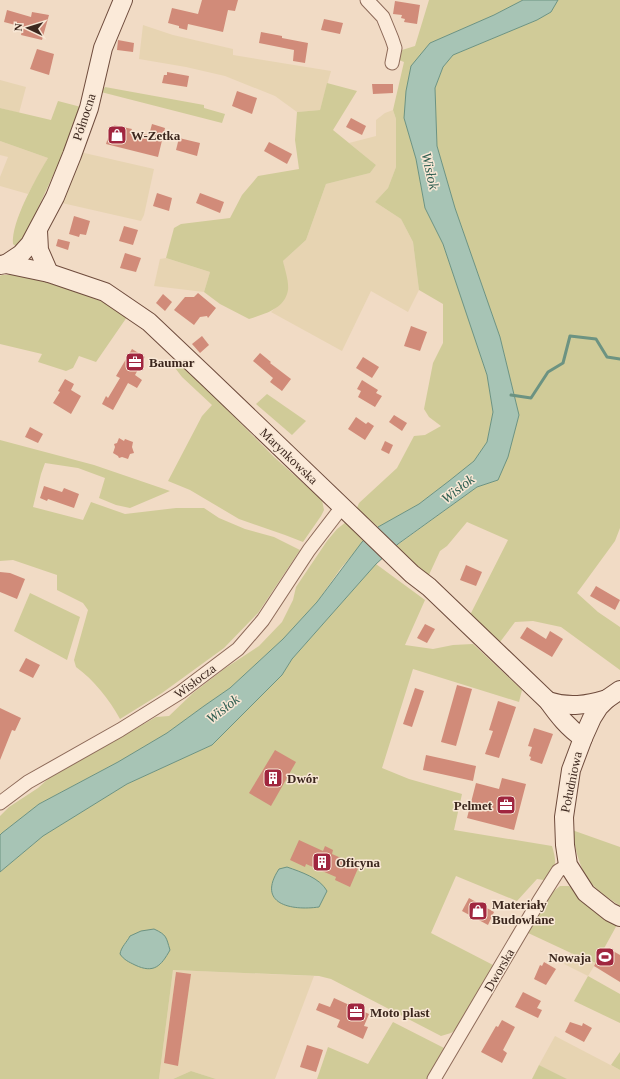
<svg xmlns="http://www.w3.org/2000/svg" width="620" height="1079" font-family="Georgia,serif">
<rect width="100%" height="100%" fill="#f1dbc5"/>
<g fill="#e7d4b2">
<polygon points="143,25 173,35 233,49 233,55 331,71 320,110 297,112 275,96 225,76 186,67 139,59"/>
<polygon points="0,80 26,87 19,113 0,108"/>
<polygon points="393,110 396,119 396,167 388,188 375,202 401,219 413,242 419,290 408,312 371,291 342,351 271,312 282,302 286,277 283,261 306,240 326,184 370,173 376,165 349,143 376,136 376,120 385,113"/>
<polygon points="0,141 48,158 28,194 0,186 0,177 8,157 0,155"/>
<polygon points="80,152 154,169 144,215 141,221 62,203"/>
<polygon points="166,258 210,272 204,292 154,286 160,259"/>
<polygon points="571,953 596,963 588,976 564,964"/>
<polygon points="173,970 314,976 275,1079 216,1079 191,1071 173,1079 159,1079"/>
<polygon points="555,1036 620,1070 620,1079 567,1079 539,1065"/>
</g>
<g fill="#d0cb98">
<polygon points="429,0 523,0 494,15 430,43 404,118 416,159 425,208 443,244 487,375 493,412 487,442 474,461 449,481 419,504 378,527 357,508 359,503 397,468 414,436 425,435 441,426 429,417 424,409 433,363 443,343 443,304 419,290 413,242 401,219 375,202 388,188 396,167 396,119 393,110 404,62 399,60 402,50 415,46"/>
<polygon points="558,0 620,0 620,528 615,541 577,593 598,612 620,627 620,670 561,627 533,621 515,622 500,642 469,617 508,540 467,522 447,546 440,551 428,577 396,546 477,487 498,480 519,416 500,337 455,208 437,146 435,88 443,67 453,55 537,20 551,12"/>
<path d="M327,83L357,91L333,130L376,165L370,173L326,184L306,240L283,261C285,270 289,281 288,290C285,309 264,314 249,319L220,304L204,292L210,272L166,258L174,228L181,224L230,218L242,195L258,176L299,169L295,140L297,112L320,110Z"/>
<polygon points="105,87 204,105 204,108 225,114 222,123 101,92"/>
<path d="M58,101L81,107L74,130L26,234L17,247L13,244C11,222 36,178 48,158L0,141V108L51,120Z"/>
<polygon points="2,275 21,275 72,290 106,303 127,317 96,362 79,356 73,368 66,371 38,362 42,354 0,344 0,276"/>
<polygon points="176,358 274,457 322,500 324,510 321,516 303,542 285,535 239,519 190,490 168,481 202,416 212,405 182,377 172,364"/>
<polygon points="267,394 306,421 292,435 256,404"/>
<path d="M0,440L94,465L170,491L130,508L116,505L99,498L105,478L78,468L45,463L41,474L33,507L83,520L91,502L125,514L176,508H204L219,518L245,529L274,537L300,550L258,613L224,648L162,693L120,719C109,699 94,680 76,667L74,660L88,610L83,603L57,590V575L13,560L0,561Z"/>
<polygon points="346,522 366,539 341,568 317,602 283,639 230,688 204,706 167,733 118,762 39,804 0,835 0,816 9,807 38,788 49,778 156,717 169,716 193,693 224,669 259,646 282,622 293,600 296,587 327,541 337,529"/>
<path d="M376,564L425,600L405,645L433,649L453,645L473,644L522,690L519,702L413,669L382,768L409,779L462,794L454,830L552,846C557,863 557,867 544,880L537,879L517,901L456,876L431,933L495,966L457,1029L451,1033L441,1036L331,979L319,976L173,970L159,1079H0V872L43,836L127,784L212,745L282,675L292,659Z"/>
<polygon points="30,593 80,617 67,660 14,631"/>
<path d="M572,830L620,847V906C610,899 593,888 587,878C578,863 575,846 572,830Z"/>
<polygon points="560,886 569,886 593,911 618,923 596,963 571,953 526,932 549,895"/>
<polygon points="588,976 620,994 620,1023 574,1001"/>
<polygon points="393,1022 446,1049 430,1079 317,1079 328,1047 368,1064"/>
<polygon points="620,1052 620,1070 611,1065"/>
<polygon points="539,1065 567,1079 532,1079"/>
<polygon points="191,1071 216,1079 173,1079"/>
</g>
<g fill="#a7c4b5" stroke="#6c9382">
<polygon points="523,0 558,0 551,12 537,20 453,55 443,67 435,88 437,146 455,208 500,337 519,415 508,457 498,480 477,487 398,544 376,564 292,659 282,675 212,745 127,784 43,836 0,872 0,835 2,833 39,804 118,762 167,733 204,706 230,688 283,639 317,602 362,542 378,527 419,504 449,481 474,461 487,442 493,412 487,375 443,244 425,208 416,159 404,118 406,91 411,66 430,43 494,15"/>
<path d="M287,867C301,872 320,878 327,891L319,907C291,911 256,904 279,869Z"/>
<path d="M154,929C167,935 166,937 170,950C161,966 154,974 135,965C129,962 124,960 120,954C121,947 127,942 130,936L141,931Z"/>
</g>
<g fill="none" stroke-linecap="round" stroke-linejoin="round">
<polyline stroke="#6c9382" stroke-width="3" points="511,395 531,398 548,372 563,363 570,336 596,339 607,357 620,359"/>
</g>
<g fill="#d18b79">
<polygon points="202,0 238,0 235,11 228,10 223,32 188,24 187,30 179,28 179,26 168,23 172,8 198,14"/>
<polygon points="395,1 420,5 417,24 404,22 405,19 401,18 402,15 393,14"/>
<polygon points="7,10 31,17 32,12 49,15 42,40 21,35 23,27 4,22"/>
<polygon points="324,19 343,23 340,34 321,30"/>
<polygon points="261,32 282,36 282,38 308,43 305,63 293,61 294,50 259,43"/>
<polygon points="118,40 134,43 133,52 117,50"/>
<polygon points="37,49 54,54 49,75 30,69"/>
<polygon points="167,72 189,76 187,87 162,83 164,75 167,75"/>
<polygon points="372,84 393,84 393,93 373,94"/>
<polygon points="237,91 257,98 252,114 232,106"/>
<polygon points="351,118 366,126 362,135 346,127"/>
<polygon points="152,124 165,128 158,157 106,144 110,131 112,132 114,125 132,129 131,131 149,135"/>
<polygon points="179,138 200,143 197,156 176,150"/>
<polygon points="269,142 292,154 287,164 264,151"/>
<polygon points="157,193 172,198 169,211 153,206"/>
<polygon points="200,193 224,202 220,213 196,203"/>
<polygon points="74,216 90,221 86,235 80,234 79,237 69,234"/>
<polygon points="124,226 138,230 133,245 119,241"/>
<polygon points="58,239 70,242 68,250 56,246"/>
<polygon points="125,253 141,258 136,272 120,268"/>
<polygon points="198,293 216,308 208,318 207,316 200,317 194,325 174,310 185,297 194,297"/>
<polygon points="163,294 172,302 165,311 156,303"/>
<polygon points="411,326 427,332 420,351 404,346"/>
<polygon points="202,336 209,345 200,353 192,344"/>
<polygon points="132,349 145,357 135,375 142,380 137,388 128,383 113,410 102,404 106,396 108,398 120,378 116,376"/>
<polygon points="260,353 271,362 270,363 291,379 282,391 270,382 273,378 253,361"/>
<polygon points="363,357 379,367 372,378 356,368"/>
<polygon points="65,379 74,384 71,390 81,396 71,414 53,403 60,392 58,391"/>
<polygon points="362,380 378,390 376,393 382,396 375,407 358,397 361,391 357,389"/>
<polygon points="394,415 407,423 402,431 389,422"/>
<polygon points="356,417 366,424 368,422 374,426 365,440 348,429"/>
<polygon points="30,427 43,434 38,443 25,437"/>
<polygon points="119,438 124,441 125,439 133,442 132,447 134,453 130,454 128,459 122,457 119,458 118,456 113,453 115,447 114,444 117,443"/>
<polygon points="385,441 393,445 389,454 381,450"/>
<polygon points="44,486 62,492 64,488 79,494 74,508 48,499 47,501 40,498"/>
<polygon points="466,565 482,572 476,586 460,580"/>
<polygon points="0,572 10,573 25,579 17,599 0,592"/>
<polygon points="596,586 620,600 615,610 590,596"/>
<polygon points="425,624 435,629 427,643 417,638"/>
<polygon points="527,627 546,639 550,631 563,639 552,657 520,638"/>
<polygon points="26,658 40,665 33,678 19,671"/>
<polygon points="457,685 472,689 456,746 441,742"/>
<polygon points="415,688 424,691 412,727 403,724"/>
<polygon points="498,701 516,707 499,758 485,754 493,731 489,730"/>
<polygon points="0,708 21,718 15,731 12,730 0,760"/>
<polygon points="534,728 553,734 542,764 530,760 531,757 529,756 532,747 528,746"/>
<polygon points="275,750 296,762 271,806 249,793"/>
<polygon points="426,755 476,766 473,781 423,770"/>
<polygon points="502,778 526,784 514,830 467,818 476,783 499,789"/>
<polygon points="299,840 323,851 325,846 333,850 332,854 359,866 350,887 335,880 336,877 306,864 305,867 290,860"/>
<polygon points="469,898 494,912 488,925 462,911"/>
<polygon points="605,948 612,952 613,951 620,955 620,982 594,966"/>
<polygon points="544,962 556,969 546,985 534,979 540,965 542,966"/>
<polygon points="176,972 191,974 178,1066 164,1063"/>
<polygon points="523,992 541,1001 537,1008 542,1010 538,1018 515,1007"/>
<polygon points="334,998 369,1014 364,1026 368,1027 363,1039 337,1027 340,1020 316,1010 319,1003 330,1007"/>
<polygon points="502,1020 515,1027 503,1050 507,1053 502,1063 481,1052 496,1026 498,1027"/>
<polygon points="570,1022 582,1026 583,1023 592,1028 584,1042 565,1032"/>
<polygon points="307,1045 323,1050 316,1072 300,1067"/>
</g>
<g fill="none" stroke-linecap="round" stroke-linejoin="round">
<defs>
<g id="street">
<polyline points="367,0 383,17 392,39 395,48 392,63"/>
<polyline points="0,803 28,782 120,730 181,692 238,649 263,620 309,550 342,507"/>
<polyline points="434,1079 539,901 558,871 568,865"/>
</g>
<g id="secondary">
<polyline points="38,231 39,250 49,273"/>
<polyline points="6,264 21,254 30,244 55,197 72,155 89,108 103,48 123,0"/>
<path d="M0,265L6,264L49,273L105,292L149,322L206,376L354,518L412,574L429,587L548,701C558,715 568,728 583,738"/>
<polyline points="620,690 607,699 599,707 592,718 583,738 571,770 564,817 565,845 568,865 586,893 610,912 620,917"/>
<path d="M548,701C569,708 587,705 607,699"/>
</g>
</defs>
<use href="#street" stroke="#8d6a59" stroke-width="15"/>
<use href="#secondary" stroke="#6f4c3d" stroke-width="20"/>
<use href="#street" stroke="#fbead9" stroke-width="13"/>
<use href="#secondary" stroke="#fbead9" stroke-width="18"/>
</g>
<defs>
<symbol id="shop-square" viewBox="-11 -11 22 22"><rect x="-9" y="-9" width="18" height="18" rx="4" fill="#a0263f" stroke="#f8e7d5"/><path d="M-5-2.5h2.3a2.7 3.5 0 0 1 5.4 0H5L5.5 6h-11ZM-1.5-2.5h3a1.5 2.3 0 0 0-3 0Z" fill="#fff"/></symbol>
<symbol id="office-square" viewBox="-11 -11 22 22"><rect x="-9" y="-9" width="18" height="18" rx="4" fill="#a0263f" stroke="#f8e7d5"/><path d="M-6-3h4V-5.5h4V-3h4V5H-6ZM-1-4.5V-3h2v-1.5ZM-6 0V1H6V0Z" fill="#fff"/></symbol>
<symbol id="building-square" viewBox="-11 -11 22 22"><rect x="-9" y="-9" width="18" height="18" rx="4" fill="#a0263f" stroke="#f8e7d5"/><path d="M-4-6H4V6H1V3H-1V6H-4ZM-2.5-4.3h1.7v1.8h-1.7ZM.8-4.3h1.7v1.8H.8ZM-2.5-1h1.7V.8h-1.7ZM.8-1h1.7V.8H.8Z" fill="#fff"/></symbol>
<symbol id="stadium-square" viewBox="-11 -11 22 22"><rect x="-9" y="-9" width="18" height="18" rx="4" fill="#a0263f" stroke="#f8e7d5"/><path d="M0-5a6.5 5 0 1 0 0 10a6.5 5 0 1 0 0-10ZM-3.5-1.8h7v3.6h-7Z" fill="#fff"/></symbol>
</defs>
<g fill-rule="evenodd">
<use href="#shop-square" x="106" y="124" width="22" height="22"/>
<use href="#office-square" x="124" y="351" width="22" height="22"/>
<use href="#building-square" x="262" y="767" width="22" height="22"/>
<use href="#office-square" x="495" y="794" width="22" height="22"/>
<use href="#building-square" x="311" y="851" width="22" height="22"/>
<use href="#shop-square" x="467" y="900" width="22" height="22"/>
<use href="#stadium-square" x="594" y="946" width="22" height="22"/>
<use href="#office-square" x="345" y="1001" width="22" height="22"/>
</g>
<g text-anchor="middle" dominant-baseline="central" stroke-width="3" stroke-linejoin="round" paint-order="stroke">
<g font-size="13" fill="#3c271e" stroke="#f8e7d5">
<text transform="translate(84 117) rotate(-72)">Północna</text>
<text transform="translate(289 456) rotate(44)">Marynkowska</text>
<text transform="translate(195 681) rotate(-37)">Wisłocza</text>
<text transform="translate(571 782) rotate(-78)">Południowa</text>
<text transform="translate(499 970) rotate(-60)">Dworska</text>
</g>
<g font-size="13" font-weight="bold" fill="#3c271e" stroke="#f8e7d5" text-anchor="start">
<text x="131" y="135">W-Zetka</text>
<text x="149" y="362">Baumar</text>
<text x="287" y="778">Dwór</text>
<text x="492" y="805" text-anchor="end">Pelmet</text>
<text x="336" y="862">Oficyna</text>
<text x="492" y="904">Materiały<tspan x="492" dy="15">Budowlane</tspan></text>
<text x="591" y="957" text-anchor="end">Nowaja</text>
<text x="370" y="1012">Moto plast</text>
</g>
<g font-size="14" font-style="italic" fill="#2d5d50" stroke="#f8e7d5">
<text transform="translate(430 171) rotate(77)">Wisłok</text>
<text transform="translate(458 489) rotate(-38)">Wisłok</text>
<text transform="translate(223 709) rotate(-38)">Wisłok</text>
</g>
</g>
<g transform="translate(28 28) rotate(274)" stroke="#f8e7d5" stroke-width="3" paint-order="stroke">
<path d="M0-3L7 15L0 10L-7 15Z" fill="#3c271e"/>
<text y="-6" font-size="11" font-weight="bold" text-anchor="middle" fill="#3c271e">N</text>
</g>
</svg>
